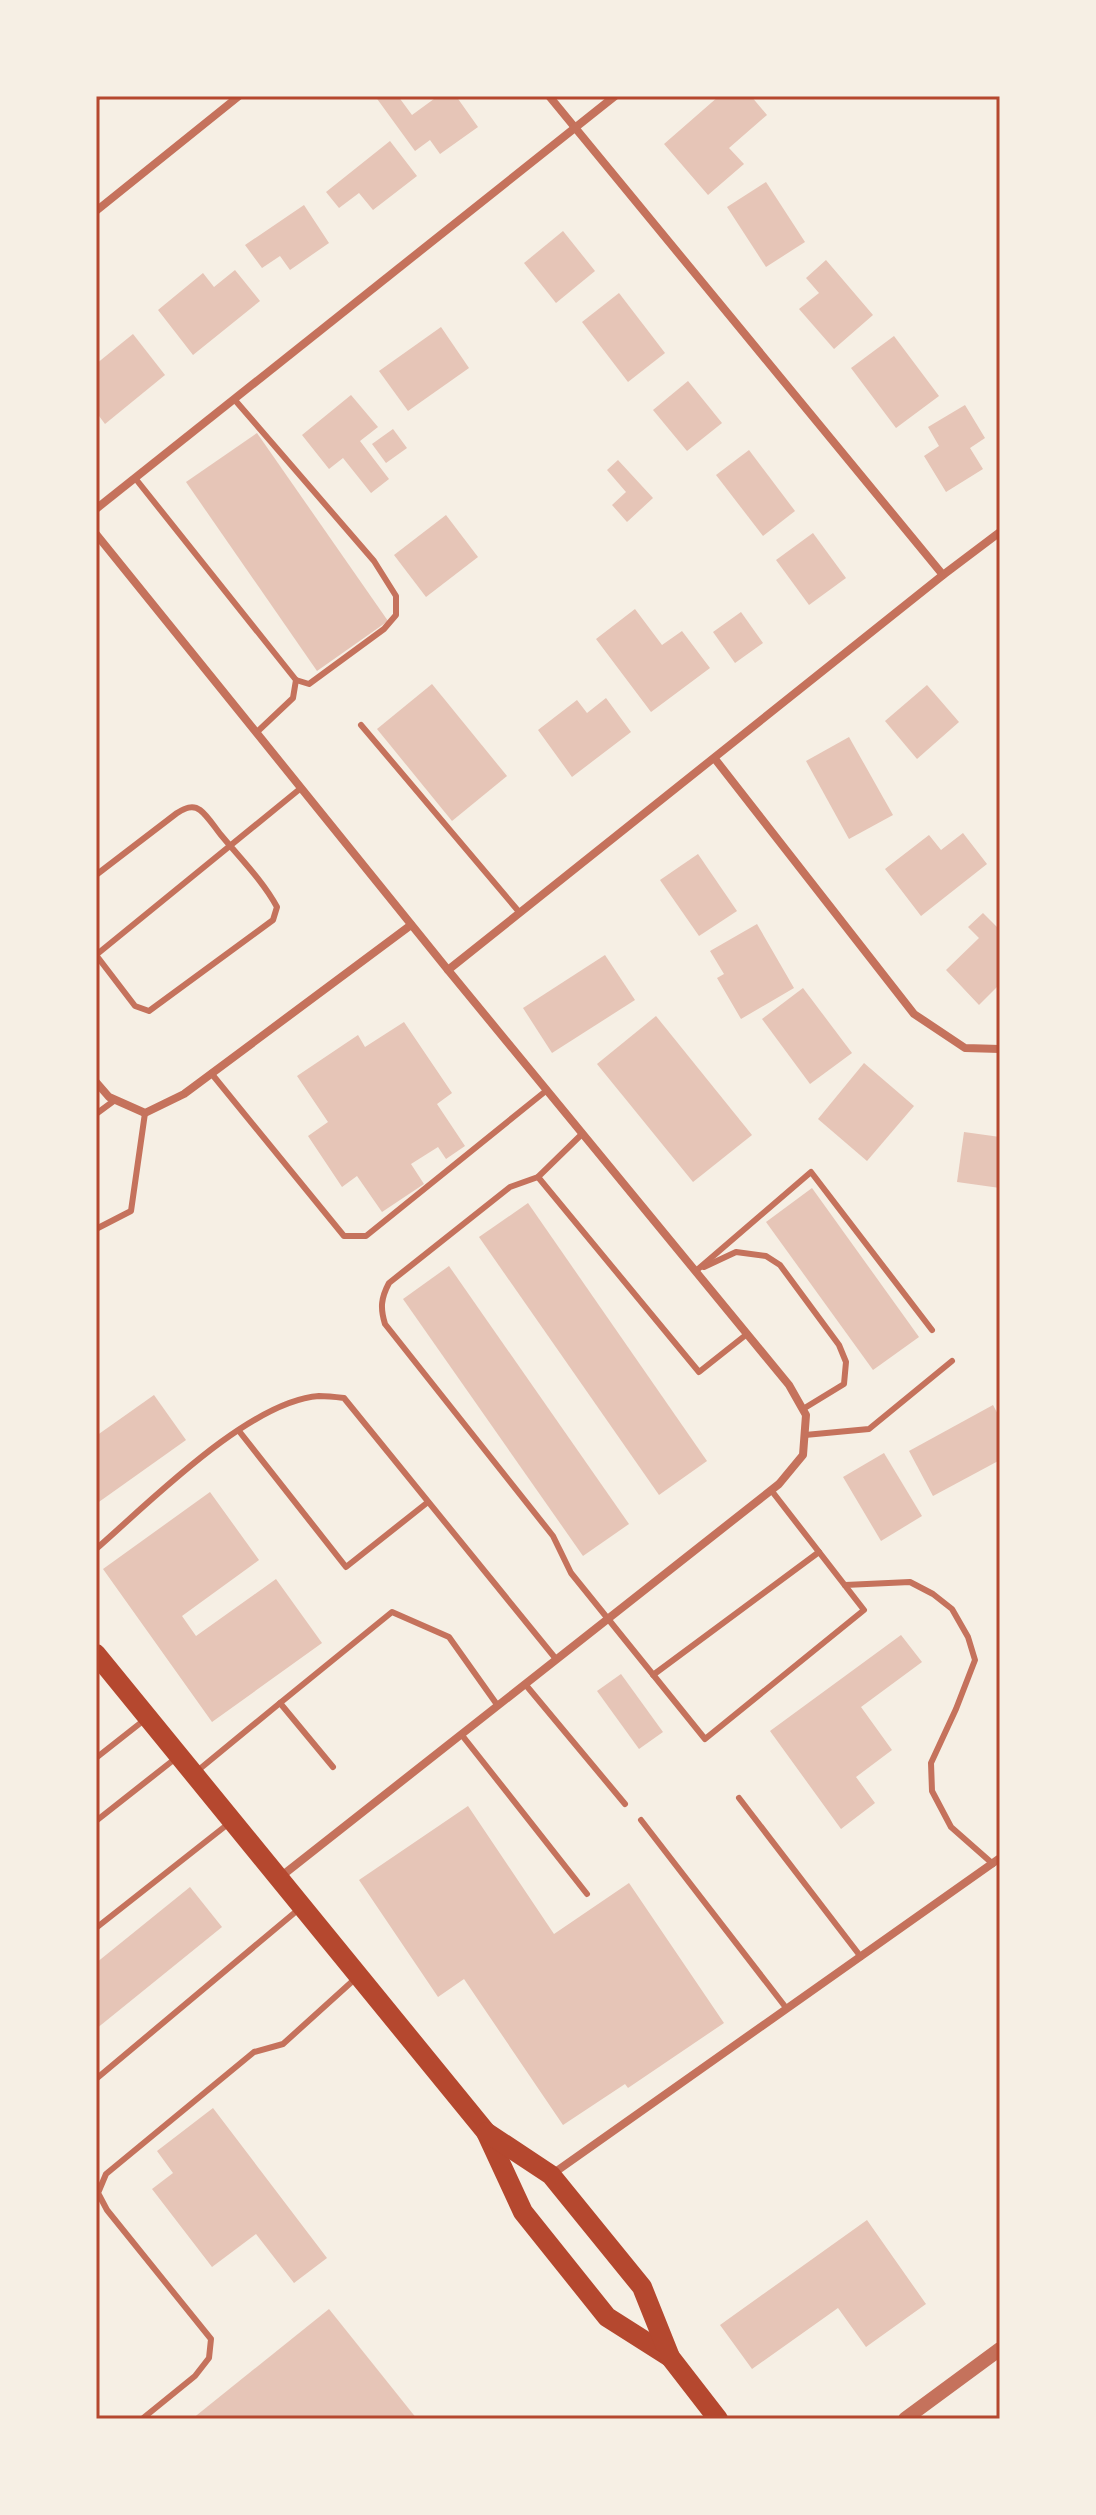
<svg xmlns="http://www.w3.org/2000/svg" width="1096" height="2515" font-family="'Zilla Slab',serif">
<rect width="100%" height="100%" fill="#f6efe4"/>
<g fill="#e6c5b7">
<polygon points="375,96 398,96 412,115 438,96 456,96 478,127 440,154 430,140 415,151"/>
<polygon points="719,96 751,96 767,115 729,148 744,164 708,195 664,144"/>
<polygon points="390,141 417,176 373,210 359,193 339,208 326,192"/>
<polygon points="766,182 805,242 766,267 727,207"/>
<polygon points="304,205 329,243 290,270 280,256 262,268 245,245"/>
<polygon points="563,231 595,271 556,303 524,263"/>
<polygon points="826,260 873,315 834,349 799,309 819,293 806,278"/>
<polygon points="235,270 260,301 193,355 158,310 203,273 214,287"/>
<polygon points="619,293 665,353 628,382 582,322"/>
<polygon points="441,327 469,368 408,411 379,371"/>
<polygon points="133,334 165,375 105,424 96,412 96,364"/>
<polygon points="894,336 939,396 896,428 851,368"/>
<polygon points="688,381 722,423 687,451 653,410"/>
<polygon points="351,395 378,427 360,441 389,479 371,493 343,458 329,469 302,435"/>
<polygon points="965,405 985,438 970,448 983,469 946,492 924,456 939,446 928,427"/>
<polygon points="393,429 407,448 386,463 372,444"/>
<polygon points="257,433 388,621 317,671 186,482"/>
<polygon points="749,450 795,511 763,536 716,475"/>
<polygon points="618,460 653,498 627,522 612,505 626,492 607,470"/>
<polygon points="446,515 478,557 426,597 394,555"/>
<polygon points="813,533 846,578 809,605 776,560"/>
<polygon points="635,609 662,645 682,631 710,668 651,712 596,639"/>
<polygon points="741,612 763,643 735,663 713,632"/>
<polygon points="432,684 507,776 452,821 377,729"/>
<polygon points="927,685 959,722 917,759 885,721"/>
<polygon points="606,698 631,732 572,777 538,730 577,700 587,713"/>
<polygon points="849,737 893,815 849,839 806,761"/>
<polygon points="963,833 987,864 921,916 885,869 929,835 941,850"/>
<polygon points="698,854 737,911 699,936 660,880"/>
<polygon points="983,913 1000,930 1000,984 979,1005 946,970 979,938 968,927"/>
<polygon points="757,924 794,988 741,1019 717,978 724,974 710,951"/>
<polygon points="605,955 635,1000 552,1053 523,1008"/>
<polygon points="803,988 852,1053 810,1084 762,1019"/>
<polygon points="656,1016 752,1135 693,1182 597,1064"/>
<polygon points="404,1022 452,1093 437,1104 465,1146 446,1159 438,1147 411,1164 424,1184 382,1212 357,1176 342,1187 308,1136 328,1122 297,1076 358,1035 365,1047"/>
<polygon points="864,1063 914,1106 867,1161 818,1119"/>
<polygon points="964,1132 1000,1137 1000,1188 957,1182"/>
<polygon points="812,1188 919,1337 873,1370 766,1222"/>
<polygon points="528,1203 707,1461 659,1495 479,1237"/>
<polygon points="449,1266 629,1524 583,1556 403,1299"/>
<polygon points="154,1395 186,1440 96,1504 96,1436"/>
<polygon points="993,1405 1000,1418 1000,1460 933,1496 909,1451"/>
<polygon points="884,1453 922,1516 881,1541 843,1477"/>
<polygon points="210,1492 259,1560 182,1616 196,1636 276,1579 322,1643 212,1722 103,1569"/>
<polygon points="901,1635 922,1662 861,1707 892,1750 856,1777 875,1803 841,1829 770,1731"/>
<polygon points="621,1674 663,1732 639,1749 597,1691"/>
<polygon points="468,1806 554,1934 629,1883 724,2023 628,2088 625,2084 563,2125 464,1979 438,1997 359,1880"/>
<polygon points="190,1887 222,1927 96,2029 96,1963"/>
<polygon points="213,2108 327,2258 294,2283 256,2234 212,2267 152,2189 173,2173 157,2151"/>
<polygon points="867,2220 926,2304 866,2347 838,2308 752,2369 720,2325"/>
<polygon points="329,2309 417,2419 192,2419"/>
</g>
<g fill="none" stroke-linecap="round" stroke-linejoin="round">
<g stroke="#c5725c" stroke-width="6">
<polyline points="96,99 99,96"/>
<polyline points="234,399 374,561 396,596 396,615 384,629 309,684 296,680"/>
<polyline points="135,478 296,680 293,698 257,732"/>
<polyline points="361,725 520,913"/>
<path d="M96,875L177,813C184,809 192,804 200,810C208,816 215,828 221,835C240,858 263,881 277,907L273,920L149,1011L135,1006L96,955L301,788"/>
<polyline points="211,1073 344,1236 366,1236 547,1090"/>
<polyline points="96,1114 115,1100"/>
<path d="M582,1134L538,1177L510,1187L389,1283C381,1298 380,1308 385,1324L553,1536L571,1573L705,1739L864,1610L771,1490"/>
<polyline points="538,1177 699,1372 747,1334"/>
<polyline points="96,1229 131,1211 145,1113"/>
<polyline points="704,1267 736,1252 766,1256 780,1265 839,1345 846,1362 844,1384 803,1409"/>
<polyline points="697,1270 811,1172 932,1330"/>
<polyline points="239,1431 346,1567 428,1502"/>
<polyline points="805,1435 869,1429 952,1361"/>
<path d="M96,1549C149,1503 249,1401 319,1396C327,1396 336,1397 344,1398L556,1659"/>
<polyline points="845,1585 910,1582 933,1594 952,1609 968,1637 975,1660 956,1709 931,1763 932,1791 951,1827 993,1864"/>
<polyline points="653,1675 819,1552"/>
<polyline points="525,1684 625,1804"/>
<polyline points="280,1703 392,1612 449,1637 498,1706"/>
<polyline points="461,1734 587,1894"/>
<polyline points="96,1758 143,1721"/>
<polyline points="196,1772 280,1703 333,1767"/>
<polyline points="739,1798 861,1957"/>
<polyline points="641,1820 787,2009"/>
<polyline points="96,1821 176,1758"/>
<polyline points="96,1928 228,1824"/>
<polyline points="96,2079 299,1909"/>
<polyline points="142,2419 195,2376 209,2358 211,2339 107,2210 98,2193 106,2174 254,2052 283,2044 356,1978"/>
</g>
<g stroke="#c5725c" stroke-width="8">
<polyline points="549,96 943,575"/>
<polyline points="96,211 239,96"/>
<polyline points="96,509 615,96"/>
<polyline points="96,534 448,970 789,1385 806,1415 803,1455 779,1484 279,1878"/>
<polyline points="715,759 914,1014 965,1048 1000,1049"/>
<polyline points="448,970 943,575 1000,532"/>
<polyline points="96,1082 109,1097 145,1113 184,1094 411,925"/>
<polyline points="551,2175 1000,1858"/>
</g>
<polyline stroke="#c5725c" stroke-width="14" points="905,2419 1000,2349"/>
<g stroke="#b5482f" stroke-width="20">
<polyline points="96,1654 486,2132 523,2212 607,2317 670,2357"/>
<polyline points="486,2132 551,2175 642,2287 670,2357 718,2419"/>
</g>
</g>
<rect width="1096" height="2515" fill="none" stroke="#f6efe4" stroke-width="196"/>
<rect x="98" y="98" width="900" height="2319" fill="none" stroke="#b5482f" stroke-width="3"/>
</svg>
